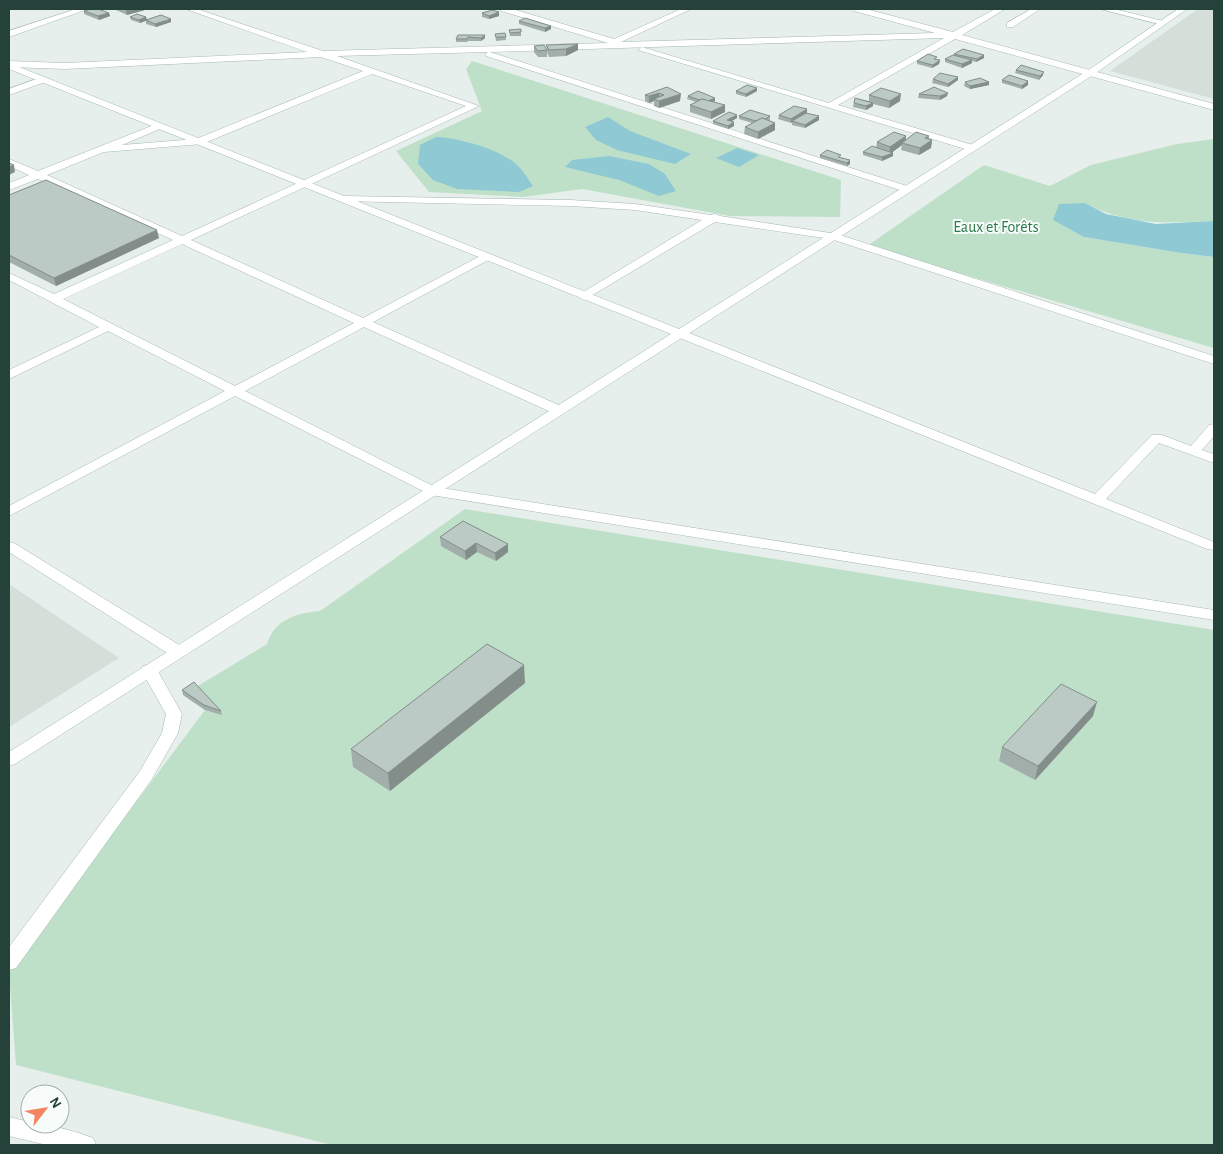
<svg xmlns="http://www.w3.org/2000/svg" width="1223" height="1154" font-family="'Alegreya Sans',sans-serif">
<rect width="100%" height="100%" fill="#e6efeb"/>
<g fill="#d4dfda">
<polygon points="1198,9 1214,9 1214,99 1110,71"/>
<polygon points="9,584 119,658 9,727"/>
</g>
<g fill="#bfe0c8">
<polygon points="472,61 841,180 840,217 730,216 582,189 523,197 429,192 396,151 482,111 466,69"/>
<path d="M1214,139V221C1166,223 1130,226 1085,203L1084,237L1181,253L1214,257V348L867,246L984,165L1050,186L1091,165L1177,144Z"/>
<path d="M465,509L1214,630V1145H332L16,1065L9,972L205,710L183,695L267,644C275,619 297,613 320,611Z"/>
</g>
<g fill="#8ec9d4">
<polygon points="608,117 630,131 691,154 675,164 617,150 596,140 585,127"/>
<path d="M436,137C459,138 499,149 516,164C523,170 528,179 533,186L519,192L457,189L433,180L418,164L420,145Z"/>
<polygon points="737,148 759,155 739,167 716,158"/>
<polygon points="609,156 649,164 665,174 676,191 659,196 619,180 565,167 572,160"/>
<polygon points="1085,203 1106,214 1156,224 1214,221 1214,257 1181,253 1084,237 1053,220 1059,204"/>
</g>
<g fill="none" stroke-linecap="round" stroke-linejoin="round">
<defs>
<g id="street">
<polygon points="76,9 88,9 9,37 9,31"/>
<path d="M186,9H197L323,51L608,43L501,11L500,9H512L614,39L681,9H691L621,42L935,33L854,11L853,9H866L953,32L995,9H1005L962,35L1214,104V110L955,39L838,105L976,146L977,148L972,151L638,50L642,47L645,48L829,103L944,38L490,52L910,187L911,189L906,192L486,56L485,54L488,52L337,56L479,106L191,240L363,318L482,255H490L492,257L490,259L373,322L563,407L565,410L563,413H553L364,327L245,391L435,487L1214,610V620L431,495L235,396L9,516V506L225,391L108,331L9,379V370L99,327L9,280V273L54,294L173,240L38,179L9,190V183L29,175L9,166V159L38,171L159,123L164,126L162,128L122,145L196,139L363,71L321,57L65,69L9,67V61L65,63L307,52ZM372,74L466,106L182,236L47,175L104,152L202,144ZM182,244L354,323L235,386L63,299Z"/>
<polygon points="1031,9 1040,9 1013,27 1007,27 1007,23"/>
<polygon points="1100,9 1114,9 1167,22 1163,25"/>
<polygon points="42,77 47,80 45,82 9,95 9,89"/>
<polygon points="344,196 571,200 635,204 711,215 715,214 720,216 837,234 1214,356 1214,364 831,239 715,222 584,300 578,296 580,294 702,220 635,210 571,206 340,201 339,199"/>
<polygon points="679,329 1095,494 1152,435 1162,435 1191,446 1209,425 1214,424 1214,436 1202,450 1214,454 1214,463 1159,443 1106,499 1214,542 1214,550 1207,549 675,336 673,333 675,330"/>
<polygon points="9,542 14,543 184,648 186,652 184,656 178,657 172,656 9,552"/>
<polygon points="149,665 155,666 182,714 178,733 152,779 16,968 9,970 9,947 140,771 162,733 166,714 141,670 143,666"/>
<path d="M9,1117L30,1122V1124C50,1124 74,1131 93,1138L96,1145H47L9,1136Z"/>
</g>
<polygon id="secondary" points="1178,9 1187,9 1093,75 15,764 9,766 9,752 671,334 9,69 9,63 679,329 1087,71"/>
</defs>
<use href="#street" stroke="#a8b8b2" stroke-width="1"/>
<use href="#secondary" stroke="#a4bbb3" stroke-width="1"/>
<use href="#street" fill="#fff" fill-rule="evenodd"/>
<use href="#secondary" fill="#fff" fill-rule="evenodd"/>
</g>
<g fill="#a1aea9">
<polygon points="114,9 144,9 145,10 127,15"/>
<polygon points="84,11 109,13 110,16 99,20 84,14"/>
<polygon points="482,13 499,16 489,19 482,17"/>
<polygon points="130,17 146,17 147,20 171,22 156,27 146,24 146,21 140,23 131,20"/>
<polygon points="519,21 551,29 545,32 519,24"/>
<polygon points="521,29 521,36 510,36 509,30"/>
<polygon points="505,33 506,40 496,41 495,34"/>
<polygon points="458,35 485,38 481,41 468,41 467,42 456,42 456,39"/>
<polygon points="546,45 578,50 566,56 549,57 547,52"/>
<polygon points="534,46 547,50 547,57 538,57 534,52"/>
<polygon points="954,54 984,55 984,58 976,62 972,61 972,63 962,68 945,62 945,59 954,56"/>
<polygon points="937,60 940,60 939,64 932,68 917,64 917,61"/>
<polygon points="1016,70 1043,75 1039,80 1015,73"/>
<polygon points="933,79 958,80 948,87 932,83"/>
<polygon points="1002,80 1028,85 1022,89 1002,83"/>
<polygon points="965,82 989,82 989,85 970,89 964,86"/>
<polygon points="667,87 680,101 659,108 654,106 654,101 649,103 645,101 645,95"/>
<polygon points="757,88 757,91 746,97 736,94 736,91"/>
<polygon points="919,94 947,96 940,100 918,98"/>
<polygon points="869,95 900,101 889,108 873,104 873,106 866,110 853,107 855,98 869,101"/>
<polygon points="688,96 715,101 713,102 725,112 711,119 690,112 690,105 696,102 687,99"/>
<polygon points="807,109 807,113 819,120 805,128 792,125 792,122 791,123 778,119 779,115"/>
<polygon points="737,115 737,118 731,121 734,126 728,129 713,124 713,121"/>
<polygon points="739,116 770,116 770,120 769,120 775,123 775,130 758,139 744,134 745,127 752,123 739,119"/>
<polygon points="906,136 906,140 929,136 929,139 932,140 931,148 919,155 901,150 902,145 892,152 893,153 893,156 882,161 863,155 863,152 876,148 877,142"/>
<polygon points="820,155 841,158 850,160 850,164 847,166 820,158"/>
<polygon points="9,195 159,238 56,286 9,262"/>
<polygon points="463,521 508,552 496,561 477,552 466,560 441,546 440,537"/>
<polygon points="525,683 390,791 353,767 351,749"/>
<polygon points="182,690 221,711 222,715 205,710 183,695"/>
<polygon points="1093,716 1035,780 999,761 1002,747"/>
</g>
<g fill="#838d89">
<polygon points="126,9 144,9 145,10 127,15"/>
<polygon points="499,12 499,16 489,19 489,16"/>
<polygon points="109,13 110,16 99,20 98,16"/>
<polygon points="146,17 147,20 140,23 139,20"/>
<polygon points="171,19 171,22 156,27 155,24"/>
<polygon points="551,26 551,29 545,32 545,28"/>
<polygon points="485,35 485,38 481,41 481,38"/>
<polygon points="578,44 578,50 566,56 566,49"/>
<polygon points="984,55 984,58 976,62 977,59"/>
<polygon points="940,60 939,64 932,68 933,65"/>
<polygon points="972,60 972,63 962,68 962,64"/>
<polygon points="1044,72 1043,75 1039,80 1040,76"/>
<polygon points="958,77 958,80 948,87 948,84"/>
<polygon points="1028,81 1028,85 1022,89 1022,86"/>
<polygon points="989,82 989,85 970,89 970,86"/>
<polygon points="757,88 757,91 746,97 746,94"/>
<polygon points="659,93 659,100 654,99 654,101 649,103 649,96"/>
<polygon points="948,93 947,96 940,100 940,96"/>
<polygon points="681,94 680,101 659,108 659,101"/>
<polygon points="901,94 900,101 889,108 890,101"/>
<polygon points="715,98 715,101 705,106 705,102"/>
<polygon points="873,103 873,106 866,110 866,106"/>
<polygon points="725,105 725,112 711,119 711,112"/>
<polygon points="807,109 807,113 791,123 791,119"/>
<polygon points="737,115 737,118 727,124 727,120"/>
<polygon points="819,116 819,120 805,128 805,125"/>
<polygon points="734,122 734,126 728,129 728,126"/>
<polygon points="775,123 775,130 758,139 758,132"/>
<polygon points="906,136 905,143 902,143 902,145 890,154 890,147"/>
<polygon points="932,140 931,148 919,155 920,148"/>
<polygon points="893,153 893,156 882,161 882,157"/>
<polygon points="850,160 850,164 847,166 847,163"/>
<polygon points="14,165 15,172 9,175 9,167"/>
<polygon points="157,230 159,238 56,286 54,278"/>
<polygon points="476,543 477,552 466,560 465,551"/>
<polygon points="508,544 508,552 496,561 495,553"/>
<polygon points="524,665 525,683 390,791 388,773"/>
<polygon points="1097,702 1093,716 1035,780 1038,766"/>
</g>
<g fill="#bbcac4" stroke="#838d89">
<polygon points="91,9 98,9 109,13 98,16 84,11"/>
<polygon points="492,10 499,12 489,16 482,13"/>
<polygon points="137,14 146,17 139,20 130,17"/>
<polygon points="161,15 171,19 155,24 146,20"/>
<polygon points="525,18 551,26 545,28 519,21"/>
<polygon points="521,29 521,32 510,33 509,30"/>
<polygon points="505,33 506,37 496,37 495,34"/>
<polygon points="458,35 485,35 481,38 468,37 467,39 456,39"/>
<polygon points="578,44 566,49 549,50 546,45"/>
<polygon points="544,45 547,50 538,51 534,46"/>
<polygon points="963,49 984,55 977,59 954,54"/>
<polygon points="928,54 937,57 934,59 940,60 933,65 917,61"/>
<polygon points="953,55 972,60 962,64 945,59"/>
<polygon points="1021,65 1044,72 1040,76 1016,70"/>
<polygon points="940,73 958,77 948,84 933,79"/>
<polygon points="1009,75 1028,81 1022,86 1002,80"/>
<polygon points="980,78 989,82 970,86 965,82"/>
<polygon points="747,85 757,88 746,94 736,91"/>
<polygon points="667,87 681,94 659,101 654,99 664,95 659,93 649,96 645,95"/>
<polygon points="934,87 948,93 940,96 919,94"/>
<polygon points="881,88 901,94 890,101 869,95"/>
<polygon points="698,91 715,98 708,101 702,99 700,100 688,96"/>
<polygon points="855,98 873,103 866,106 854,103"/>
<polygon points="702,99 725,105 711,112 690,105"/>
<polygon points="794,106 807,109 791,119 779,115"/>
<polygon points="750,110 770,116 765,119 762,118 756,121 739,116"/>
<polygon points="729,112 737,115 727,120 734,122 728,126 713,121"/>
<polygon points="806,113 819,116 805,125 792,121"/>
<polygon points="762,118 775,123 758,132 745,127"/>
<polygon points="894,132 906,136 890,147 877,142"/>
<polygon points="916,132 929,136 925,138 932,140 920,148 902,143"/>
<polygon points="872,146 893,153 882,157 863,152"/>
<polygon points="827,150 841,155 838,157 850,160 847,163 820,155"/>
<polygon points="9,163 14,165 9,167"/>
<polygon points="46,180 157,230 54,278 9,255 9,195"/>
<polygon points="463,521 508,544 495,553 476,543 465,551 440,537"/>
<polygon points="487,644 524,665 388,773 351,749"/>
<polygon points="194,682 221,711 204,705 182,690"/>
<polygon points="1061,684 1097,702 1038,766 1002,747"/>
</g>
<g text-anchor="middle" dominant-baseline="central" stroke-width="4" stroke-linejoin="round" paint-order="stroke">
<g font-size="16" fill="#2d7a4b" stroke="#f7fbf9">
<text x="996" y="227">Eaux et Forêts</text>
</g>
</g>
<rect width="1223" height="1154" fill="none" stroke="#24423a" stroke-width="20"/>
<g transform="translate(45 1109) rotate(59)"><circle r="24" fill="#f7fbf9" stroke="#a3b1ad"/>
<path d="M0-4L9 19L0 12L-9 19Z" fill="#f4845f"/>
<text y="-8" font-size="14" font-weight="bold" text-anchor="middle" fill="#24423a">N</text>
</g>
</svg>
